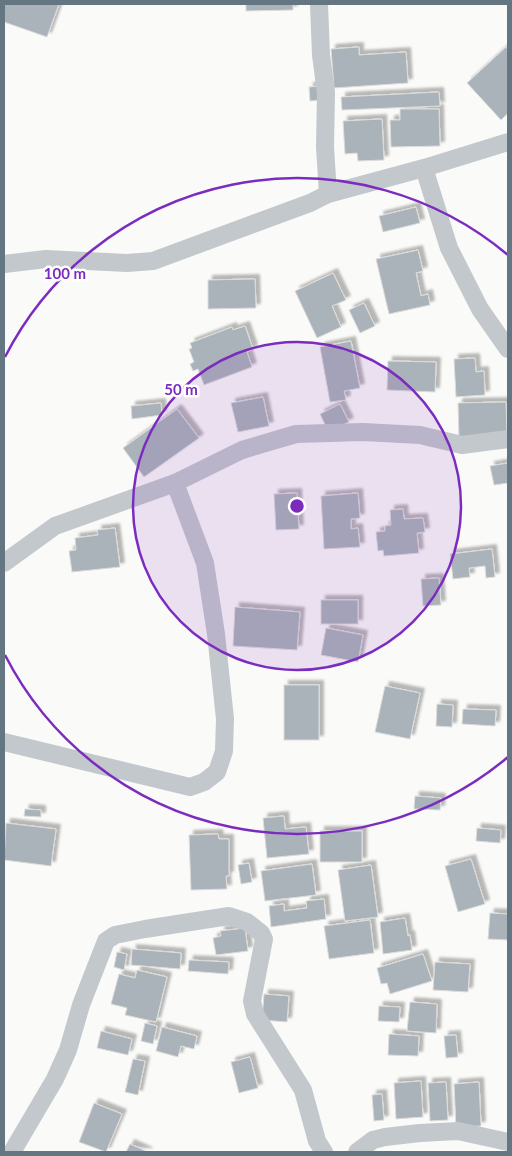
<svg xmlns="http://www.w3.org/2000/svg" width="512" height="1156" font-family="Lato,sans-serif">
<defs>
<filter id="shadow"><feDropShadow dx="4.5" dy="-4.5" stdDeviation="1" flood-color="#0004"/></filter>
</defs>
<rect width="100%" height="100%" fill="#fafaf8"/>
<g fill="#aab3b9" stroke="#dcdcda" filter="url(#shadow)">
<polygon points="4,4 59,4 47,37 4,22"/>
<polygon points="246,4 293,4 293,10 246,11"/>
<polygon points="359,47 359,55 406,52 408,83 334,88 331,49"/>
<polygon points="506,47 508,50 508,113 501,120 467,83"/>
<polygon points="321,86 322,100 310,101 309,87"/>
<polygon points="439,92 440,106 342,110 341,97"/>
<polygon points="400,109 439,109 440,146 391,147 390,120 400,120"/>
<polygon points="382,119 384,160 358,161 357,153 345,154 343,121"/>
<polygon points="416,207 420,223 383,232 379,216"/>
<polygon points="418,250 423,271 416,273 421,296 428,294 430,305 389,314 376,259"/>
<polygon points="333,273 346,300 332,306 341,327 317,338 295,291"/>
<polygon points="255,279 256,308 208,309 208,280"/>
<polygon points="364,303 375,326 360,333 349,310"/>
<polygon points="245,326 253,349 247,352 252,367 204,385 198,369 193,371 190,364 194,362 189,349 192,348 190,343 232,327 233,330"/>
<polygon points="351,341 360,388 344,391 346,400 330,402 320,347"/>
<polygon points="475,358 476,372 484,371 485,395 456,397 454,359"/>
<polygon points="388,361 436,362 435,392 387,390"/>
<polygon points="263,397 269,426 238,432 231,403"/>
<polygon points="506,402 507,438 459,439 458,403"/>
<polygon points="161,403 162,415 132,419 131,406"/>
<polygon points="340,404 349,422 328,431 320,414"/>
<polygon points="177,409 199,438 144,477 123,448"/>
<polygon points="508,463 508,483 494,485 490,466"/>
<polygon points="297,493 299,529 276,530 274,494"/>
<polygon points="358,493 360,518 351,519 351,529 358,528 360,547 324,549 321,496"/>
<polygon points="403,509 404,519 423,518 425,532 417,533 419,553 384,556 383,550 378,551 376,532 385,531 385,526 391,525 390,510"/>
<polygon points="115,528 120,567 72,572 69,551 76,550 75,538 98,535 97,530"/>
<polygon points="492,549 495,577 486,578 485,566 469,568 470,577 453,579 450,554"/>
<polygon points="439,578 441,605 423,606 421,579"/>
<rect x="321" y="600" width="37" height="24"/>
<polygon points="235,607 300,612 297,650 233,646"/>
<polygon points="326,628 363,635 358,662 321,655"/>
<rect x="284" y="685" width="35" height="55"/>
<polygon points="385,686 420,693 410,739 375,732"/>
<polygon points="437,704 453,705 452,727 436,726"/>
<polygon points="463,709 496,710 495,726 462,724"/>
<polygon points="415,796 441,798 440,810 414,809"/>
<polygon points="25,809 41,810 41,817 24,816"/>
<polygon points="284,816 285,829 306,827 309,854 267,858 263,818"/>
<polygon points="6,823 56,829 51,866 4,860"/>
<polygon points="477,828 501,830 500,843 476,841"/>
<rect x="320" y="831" width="42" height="31"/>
<polygon points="218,834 219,839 229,839 229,876 226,876 227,889 191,890 189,835"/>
<polygon points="471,859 485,904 458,912 445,866"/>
<polygon points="249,863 252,882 241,884 238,865"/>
<polygon points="312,864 316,895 265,901 261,871"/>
<polygon points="371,865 378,917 345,921 338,870"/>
<polygon points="324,899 326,919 271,927 269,906 284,904 284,911 307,908 306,901"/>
<polygon points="490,913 508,914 508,940 488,939"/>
<polygon points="405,918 408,936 410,935 412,950 383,954 380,922"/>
<polygon points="370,920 374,953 329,959 324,926"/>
<polygon points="245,928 248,951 216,955 213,938 221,936 220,931"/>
<polygon points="132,949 181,953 180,969 131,965"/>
<polygon points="117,952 127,954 124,970 114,967"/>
<polygon points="423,954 432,981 390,994 387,983 381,984 377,968"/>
<polygon points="189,960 229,962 228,974 188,971"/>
<polygon points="435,962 470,964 468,992 433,990"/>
<polygon points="137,970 167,977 156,1022 125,1015 127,1008 111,1004 119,974 135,978"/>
<polygon points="264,994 289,996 287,1022 262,1020"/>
<polygon points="410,1002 437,1004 436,1033 407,1031"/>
<polygon points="379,1006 400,1007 399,1022 378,1021"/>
<polygon points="145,1023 157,1026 153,1044 141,1041"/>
<polygon points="162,1027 197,1036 194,1049 181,1046 178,1057 156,1051"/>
<polygon points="101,1031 132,1039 128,1055 97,1048"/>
<polygon points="389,1034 419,1036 418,1056 388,1055"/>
<polygon points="456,1035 458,1057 446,1058 444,1036"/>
<polygon points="250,1057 258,1088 239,1093 231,1062"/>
<polygon points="133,1059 145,1061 138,1095 125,1092"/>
<polygon points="421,1081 423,1117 396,1119 394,1083"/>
<polygon points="446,1082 448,1120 430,1121 428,1083"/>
<polygon points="479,1082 481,1126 456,1127 454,1084"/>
<polygon points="382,1094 384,1120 374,1121 372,1095"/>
<polygon points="94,1103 122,1114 106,1152 79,1142"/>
<polygon points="130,1144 148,1152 126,1152"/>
</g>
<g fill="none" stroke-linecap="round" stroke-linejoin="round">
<g stroke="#c3c8cc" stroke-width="18">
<polyline points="319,4 321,55 326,93 325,147 328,194"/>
<polyline points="424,168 449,248 480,309 508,349"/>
<polyline points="4,264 46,259 127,263 153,261 310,203 328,194 424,168 508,142"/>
<polyline points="4,563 55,526 175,483 242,450 296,434 363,432 420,435 462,445 508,439"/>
<polyline points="4,742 190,787 204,782 217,772 224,751 225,719 216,634 205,563 175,483"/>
<polyline points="12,1152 55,1079 68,1050 81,1005 106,941 115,935 145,929 229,916 247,922 261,933 264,939 252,1001 255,1014 303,1090 317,1141 324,1152"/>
<polyline points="357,1152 373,1140 385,1137 420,1133 458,1131 508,1142"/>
</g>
</g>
<circle cx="297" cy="506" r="164" fill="#7b2cbf" fill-opacity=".12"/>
<g fill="none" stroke="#7b2cbf" stroke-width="2.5">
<circle cx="297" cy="506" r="164"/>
<path d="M508 757A328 328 0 0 1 5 655M5 357A328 328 0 0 1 508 255"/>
</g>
<circle cx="297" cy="506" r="8" fill="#7b2cbf" stroke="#fff" stroke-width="2.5"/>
<g font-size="15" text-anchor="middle" font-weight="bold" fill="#7b2cbf" stroke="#fff" stroke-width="5" stroke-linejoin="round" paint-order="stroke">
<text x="65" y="279">100 m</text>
<text x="181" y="395">50 m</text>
</g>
<rect width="512" height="1156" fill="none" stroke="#657683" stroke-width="10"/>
</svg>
